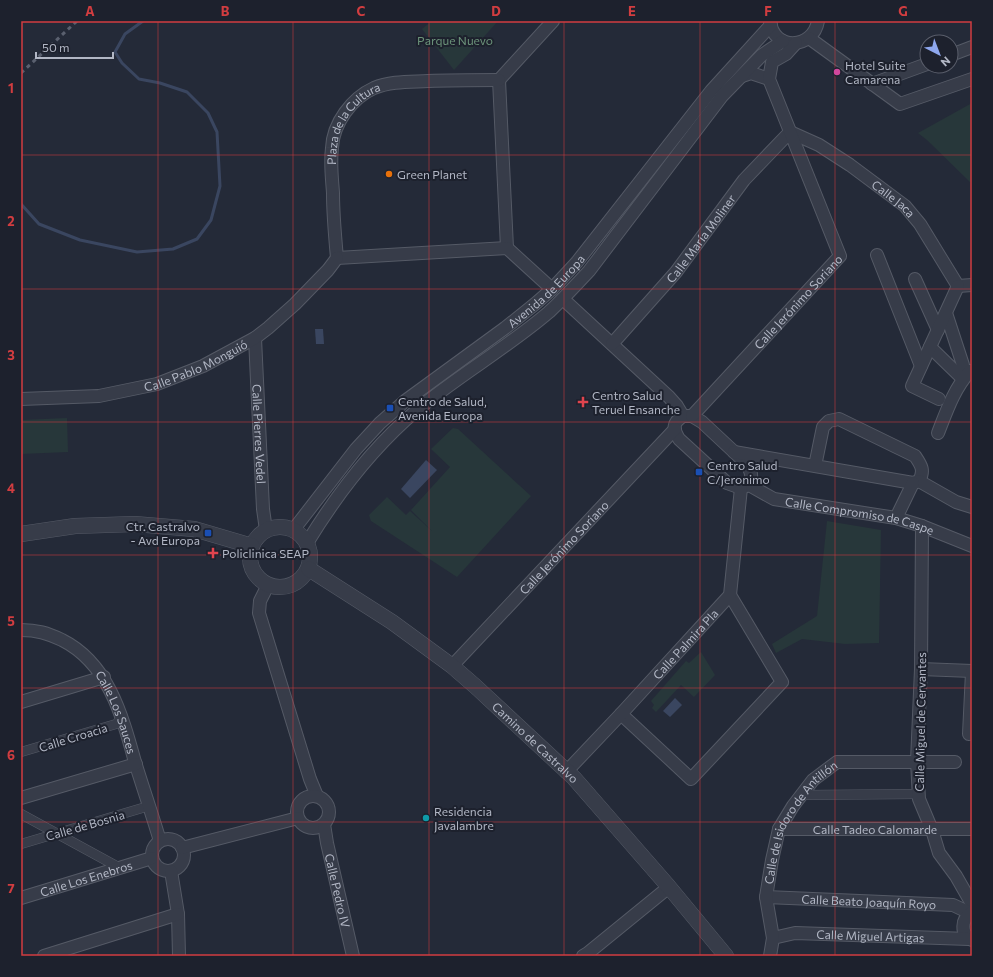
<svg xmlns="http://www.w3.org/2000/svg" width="993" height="977" font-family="Commissioner,sans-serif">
<rect width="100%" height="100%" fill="#242a38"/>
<g fill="#27373a">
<polygon points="432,21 498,21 454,70 422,29"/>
<polygon points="972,103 972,180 970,182 927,140 918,133"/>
<polygon points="67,418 68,452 21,454 21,420"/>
<polygon points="453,428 458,429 531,496 457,577 371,521 369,515 387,497 406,515 410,511 432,531 411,510 450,467 431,449"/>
<polygon points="827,521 881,530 879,643 845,644 802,639 776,653 772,644 817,616"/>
<polygon points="701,652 715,675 694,697 681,685 656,712 652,708 654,705 651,701 686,661 689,663"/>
</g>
<g fill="#3a4660">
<polygon points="315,329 323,329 324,344 316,344"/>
<polygon points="426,460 437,470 410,498 401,489"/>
<polygon points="675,698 682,705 670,717 663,711"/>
</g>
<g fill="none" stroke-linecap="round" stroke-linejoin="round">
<polyline stroke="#3a4660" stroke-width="3" points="21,204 39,224 80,240 137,252 173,249 197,239 211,220 220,186 217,132 208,113 187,92 160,83 139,79 122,63 115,52 125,34 143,21"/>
<defs>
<g id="pedestrian">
<polyline points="21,752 116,724 122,718"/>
<polyline points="801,795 919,794"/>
<polyline points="21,814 120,868"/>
<polyline points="21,844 149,806"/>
</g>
<g id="minor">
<path d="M770,21C773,51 813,50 818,21"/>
<polyline points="809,38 900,104 972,79"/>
<polyline points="951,55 972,47"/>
<polyline points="742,76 751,73 769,79"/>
<polyline points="499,80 507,248"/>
<polyline points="499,80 553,21"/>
<polyline points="872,84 927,64"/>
<polyline points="877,255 921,366"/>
<path id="s1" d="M337,258C335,236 333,215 333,193C332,178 330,163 332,148C333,123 352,98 374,88C391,81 411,82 428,81C452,80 475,80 499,80"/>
<polyline points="337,258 507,248 552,289"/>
<polyline points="915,279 938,330"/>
<polyline points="563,299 669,397 677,406 683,416"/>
<polyline points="946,313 963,365"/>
<path id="s2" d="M255,338L263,509L266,530"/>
<path id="s3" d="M612,344L676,272L744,180L790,132L819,145L850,165L905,206L920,224L958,286L972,285"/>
<polyline points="930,347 963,379"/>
<path id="s4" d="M21,399L99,396L157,384L203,366L255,338L268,328L295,304L328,270L337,258"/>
<polyline points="939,399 912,386 958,286"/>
<path d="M683,416H692L702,422L747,464C751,472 753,476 749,485L741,488L727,483L679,439C673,429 672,423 683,416Z"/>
<path id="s5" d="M692,416L840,256L769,79L772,62L786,54L796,43"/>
<path d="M938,433C947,410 954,389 970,371"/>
<path d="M734,452L913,483L919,481C925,470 921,465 915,456L839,419L829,421L823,427L815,466"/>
<polyline points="919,481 956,502 972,507"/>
<path id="s6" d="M749,485L774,499L896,518L922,526L972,546"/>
<polyline points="896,518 913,483"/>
<polyline points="922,526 921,669 917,761 919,799 932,830 939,853 956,876 972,904"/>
<path id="s7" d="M294,529L356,449L380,423L405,401L505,328L535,304L551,290L577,262L711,91L771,25"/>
<path d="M307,543C337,494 373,447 417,410C459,375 507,348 549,312C563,299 576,285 589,271L722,96L762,55L783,41"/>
<polyline points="268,585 260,601 259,613 310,779 317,796"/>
<path id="s8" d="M21,630C37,630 47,633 62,640C108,663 122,715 135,762C143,788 152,814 160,841"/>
<path id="s9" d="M452,666L675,429"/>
<polyline points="921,669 972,671"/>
<polyline points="21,702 104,677"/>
<polyline points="621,714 691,779 782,682 730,595"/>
<polyline points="969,734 972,672"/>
<path id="s10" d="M566,772L621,714L730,595L741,488"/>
<circle cx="313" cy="812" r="16"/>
<polyline points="21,798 136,764"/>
<path id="s11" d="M324,824L327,843L353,956"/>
<path id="s12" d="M779,829H972"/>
<circle cx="168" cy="855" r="16"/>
<polyline points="182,848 298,818"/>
<polyline points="171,871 178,914 179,956"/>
<path id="s13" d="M766,897L953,905L970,913"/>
<path id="s14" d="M21,898L152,858"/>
<path d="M972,912C961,919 960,934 972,940"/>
<path id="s15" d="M773,938L795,933L969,939"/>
<polyline points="44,956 178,914"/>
<polyline points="583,956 588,953 669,887"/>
<path id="s16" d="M770,956L773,938L766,897L772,860L779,829L793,806L813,780L837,762H955"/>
</g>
<g id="tertiary">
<circle cx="280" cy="557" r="30"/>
<polyline points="21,534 75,526 135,524 194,529 252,546"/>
<path id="s17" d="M309,569L392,622L452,666L475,686L574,778L669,887L726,956"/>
</g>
</defs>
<use href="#pedestrian" stroke="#555a66" stroke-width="10"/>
<use href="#minor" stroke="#555a66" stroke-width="14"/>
<use href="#tertiary" stroke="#555a66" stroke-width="16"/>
<use href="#pedestrian" stroke="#373c49" stroke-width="9"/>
<use href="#minor" stroke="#373c49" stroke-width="12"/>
<use href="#tertiary" stroke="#373c49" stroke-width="15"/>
<polyline stroke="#5a606f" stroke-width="3" stroke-dasharray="4 4" stroke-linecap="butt" points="21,73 77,21"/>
</g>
<path fill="none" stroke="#d13d40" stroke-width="1" stroke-opacity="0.55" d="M158,21V956M293,21V956M429,21V956M564,21V956M700,21V956M835,21V956M21,155H972M21,289H972M21,422H972M21,555H972M21,688H972M21,822H972"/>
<circle fill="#d1479c" stroke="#1d212d" stroke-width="1.5" cx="837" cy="72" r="4"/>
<circle fill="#e8710a" stroke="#1d212d" stroke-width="1.5" cx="389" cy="174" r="4"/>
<g fill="#e0444e" stroke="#1d212d" stroke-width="1.5">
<path d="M581 396h4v4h4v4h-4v4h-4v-4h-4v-4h4z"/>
<path d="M211 547h4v4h4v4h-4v4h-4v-4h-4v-4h4z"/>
</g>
<g fill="#1a4fb4" stroke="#1d212d" stroke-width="1.5">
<rect x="386" y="404" width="8" height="8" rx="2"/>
<rect x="695" y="468" width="8" height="8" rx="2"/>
<rect x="204" y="529" width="8" height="8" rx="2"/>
</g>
<circle fill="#0f9aa8" stroke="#1d212d" stroke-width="1.5" cx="426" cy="818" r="4"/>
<g text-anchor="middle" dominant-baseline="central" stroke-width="4" stroke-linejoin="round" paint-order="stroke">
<g font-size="12" fill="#6c937a" stroke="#1d212d">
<text x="455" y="40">Parque Nuevo</text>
</g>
<g font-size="12" fill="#b2b7c5" stroke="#1d212d" text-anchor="start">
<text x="845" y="65">Hotel Suite<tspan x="845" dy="14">Camarena</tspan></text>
<text x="397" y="174">Green Planet</text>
<text x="592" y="395">Centro Salud<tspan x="592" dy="14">Teruel Ensanche</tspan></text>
<text x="398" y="401">Centro de Salud,<tspan x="398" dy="14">Avenida Europa</tspan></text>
<text x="707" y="465">Centro Salud<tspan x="707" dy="14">C/Jeronimo</tspan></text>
<text x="200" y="526" text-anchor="end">Ctr. Castralvo<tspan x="200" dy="14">- Avd Europa</tspan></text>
<text x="222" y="553">Policlinica SEAP</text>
<text x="434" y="811">Residencia<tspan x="434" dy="14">Javalambre</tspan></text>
</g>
<g font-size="12" fill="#b2b7c5" stroke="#1d212d">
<text stroke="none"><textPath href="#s1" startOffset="143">Plaza de la Cultura</textPath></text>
<text stroke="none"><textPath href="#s3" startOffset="401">Calle Jaca</textPath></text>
<text stroke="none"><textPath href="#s3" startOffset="138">Calle María Moliner</textPath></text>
<text stroke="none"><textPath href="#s7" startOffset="349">Avenida de Europa</textPath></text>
<text stroke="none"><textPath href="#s5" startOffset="156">Calle Jerónimo Soriano</textPath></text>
<text stroke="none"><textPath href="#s4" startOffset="180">Calle Pablo Monguió</textPath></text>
<text stroke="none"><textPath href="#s2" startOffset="96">Calle Pierres Vedel</textPath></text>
<text stroke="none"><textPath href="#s6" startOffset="116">Calle Compromiso de Caspe</textPath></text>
<text stroke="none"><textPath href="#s9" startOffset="163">Calle Jerónimo Soriano</textPath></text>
<text stroke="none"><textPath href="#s10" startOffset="175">Calle Palmira Pla</textPath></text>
<text stroke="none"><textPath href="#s8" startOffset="136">Calle Los Sauces</textPath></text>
<text transform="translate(920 722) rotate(-89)">Calle Miguel de Cervantes</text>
<text transform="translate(73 737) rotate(-17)">Calle Croacia</text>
<text stroke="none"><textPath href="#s17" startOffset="286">Camino de Castralvo</textPath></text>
<text transform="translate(85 825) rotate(-16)">Calle de Bosnia</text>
<text stroke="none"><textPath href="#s16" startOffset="145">Calle de Isidoro de Antillón</textPath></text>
<text stroke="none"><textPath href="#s12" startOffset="96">Calle Tadeo Calomarde</textPath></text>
<text stroke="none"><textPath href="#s14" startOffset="68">Calle Los Enebros</textPath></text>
<text stroke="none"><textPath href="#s11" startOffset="68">Calle Pedro IV</textPath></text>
<text stroke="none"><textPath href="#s13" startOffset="103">Calle Beato Joaquín Royo</textPath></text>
<text stroke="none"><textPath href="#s15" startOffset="98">Calle Miguel Artigas</textPath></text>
</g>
</g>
<rect width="993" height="977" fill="none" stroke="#1d212d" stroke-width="44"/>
<g transform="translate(939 54) rotate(138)"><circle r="19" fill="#1d212d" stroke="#595d6a"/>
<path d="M0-3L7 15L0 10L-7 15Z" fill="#8ea7ee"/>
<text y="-6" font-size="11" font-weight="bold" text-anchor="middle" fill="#b2b7c5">N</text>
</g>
<path d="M36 52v6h77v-6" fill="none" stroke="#b2b7c5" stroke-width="2"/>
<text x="42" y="52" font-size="12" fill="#b2b7c5" stroke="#1d212d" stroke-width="3" paint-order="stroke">50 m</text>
<rect x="22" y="22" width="949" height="933" fill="none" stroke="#d13d40" stroke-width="1.5"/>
<g font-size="13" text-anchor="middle" font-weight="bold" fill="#d13d40">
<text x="90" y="16">A</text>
<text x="225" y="16">B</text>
<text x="361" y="16">C</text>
<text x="496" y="16">D</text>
<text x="632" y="16">E</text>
<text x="768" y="16">F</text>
<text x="903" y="16">G</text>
<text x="11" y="93">1</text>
<text x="11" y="226">2</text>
<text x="11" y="360">3</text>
<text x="11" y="493">4</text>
<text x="11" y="626">5</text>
<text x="11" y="760">6</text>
<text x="11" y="893">7</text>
</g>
</svg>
